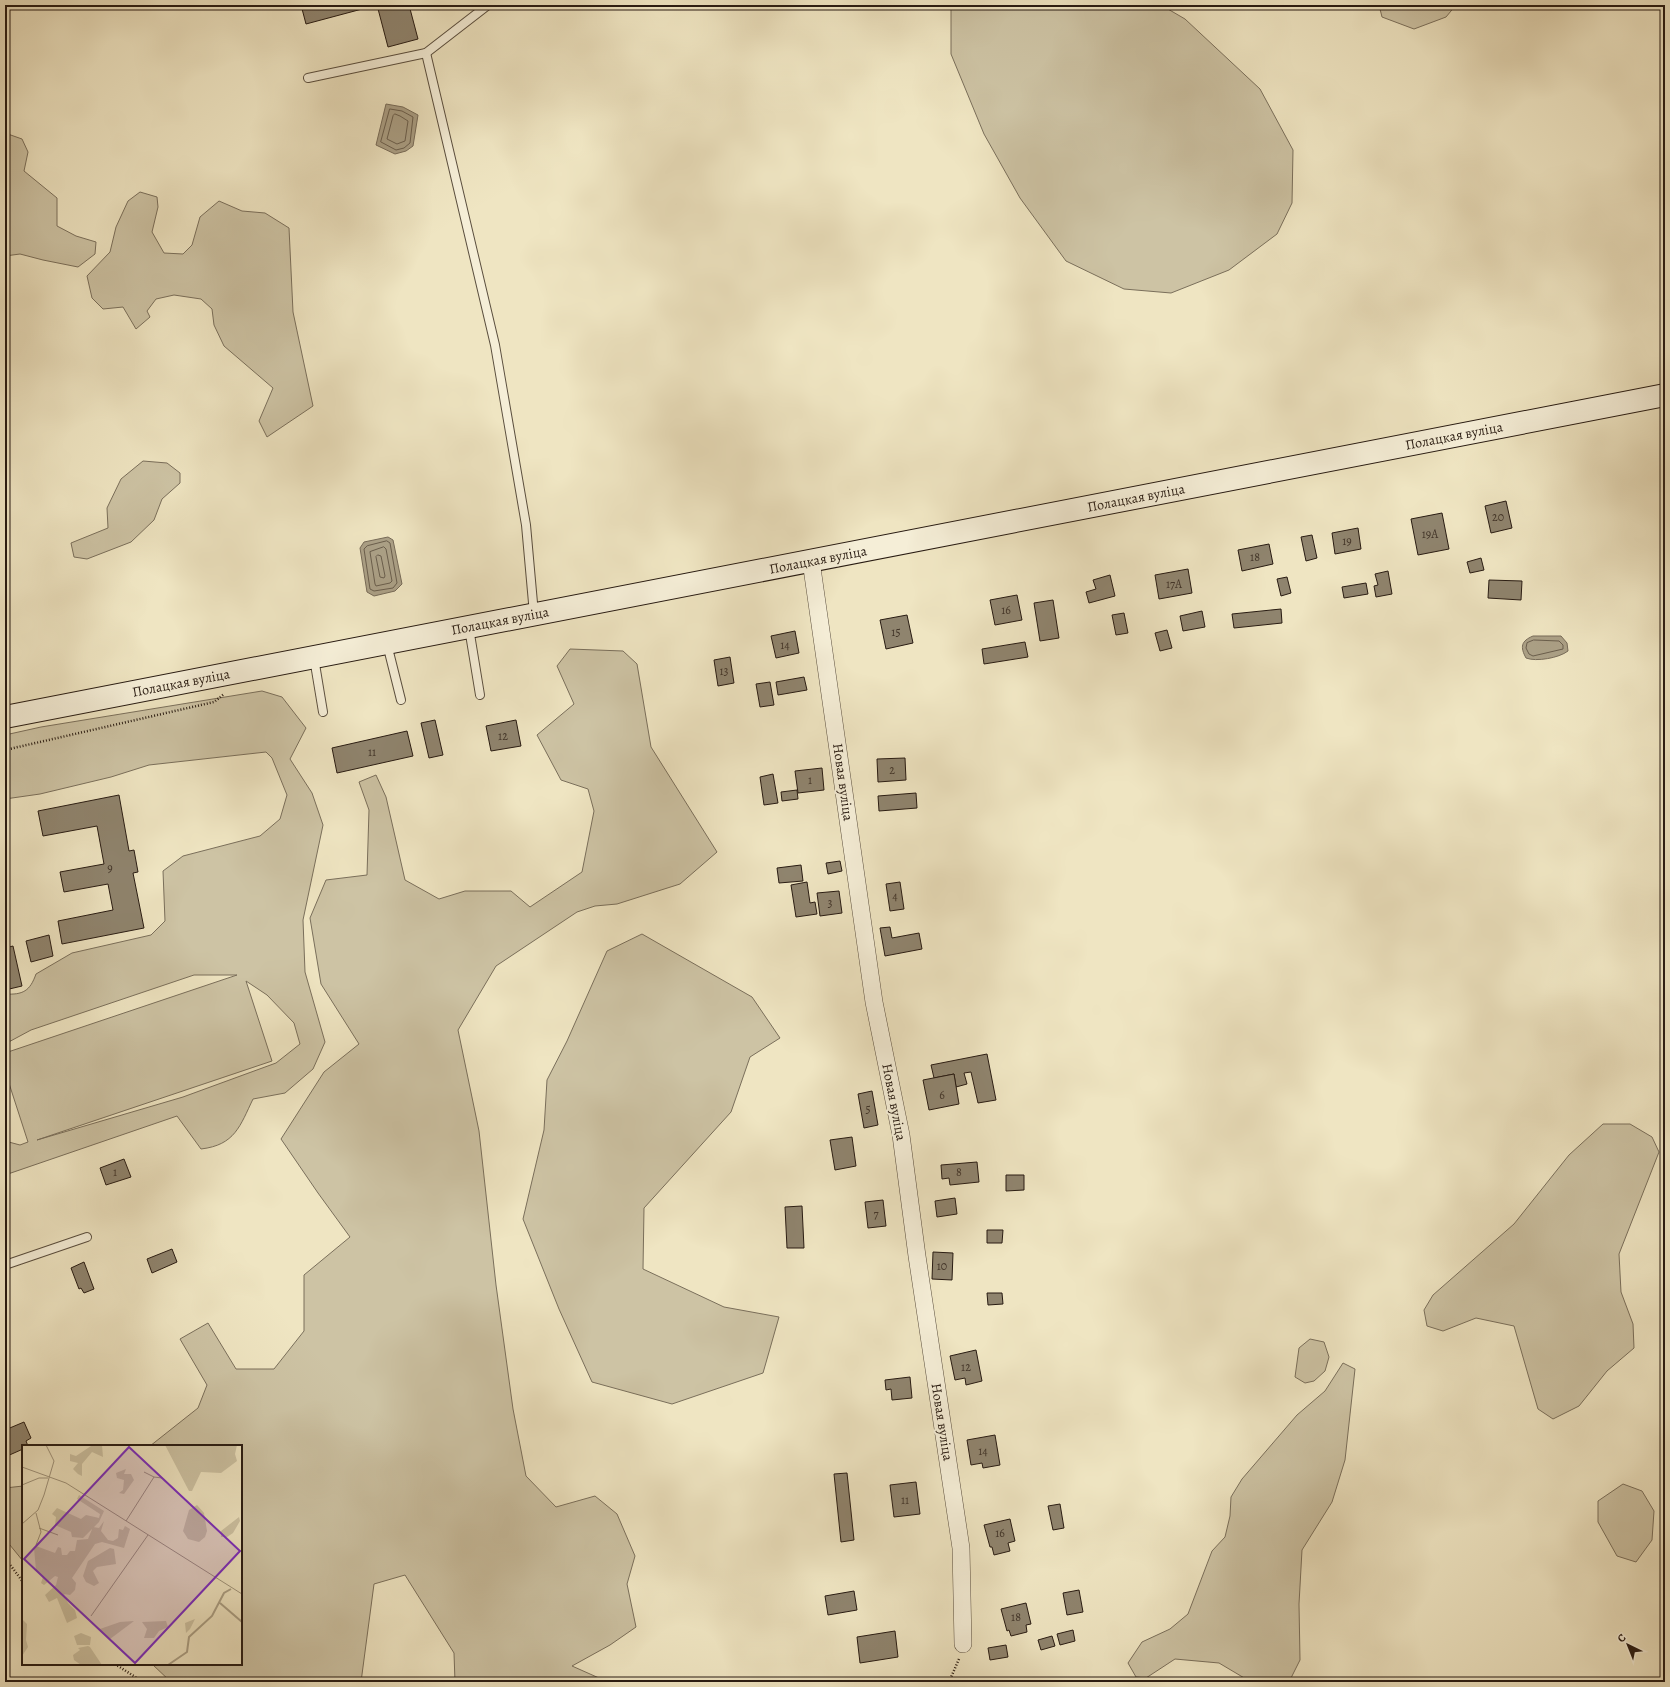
<svg xmlns="http://www.w3.org/2000/svg" width="1670" height="1687" font-family="Alegreya,serif">
<rect width="100%" height="100%" fill="#efe5c2"/>
<filter id="stains"><feTurbulence type="fractalNoise" baseFrequency=".005" numOctaves="4"/><feColorMatrix values="0 0 0 0 .2 0 0 0 0 .09 0 0 0 0 .02 0 0 0 .5 -.17"/></filter>
<radialGradient id="worn" r=".72"><stop offset=".6" stop-color="#630" stop-opacity="0"/><stop offset="1" stop-color="#630" stop-opacity=".3"/></radialGradient>
<g fill="#cdc3a4" stroke="#7a6f5b" fill-rule="evenodd">
<polygon points="951,5 1161,5 1185,19 1260,89 1293,150 1292,203 1277,234 1229,270 1171,293 1124,289 1066,261 1020,198 984,134 951,54"/>
<polygon points="1379,5 1456,5 1446,17 1414,29 1382,17"/>
<polygon points="5,133 22,139 28,152 24,171 57,198 57,226 76,236 96,242 95,254 78,267 43,260 20,254 5,256"/>
<polygon points="140,192 157,197 158,207 152,232 164,253 183,254 192,245 200,217 219,201 242,211 265,213 289,228 293,312 313,406 267,437 259,421 273,388 224,346 214,325 212,309 201,299 174,295 156,299 147,311 150,317 136,329 123,307 103,309 92,298 87,276 110,252 116,227 128,201"/>
<polygon points="143,461 167,463 180,473 180,483 162,499 154,520 131,542 87,559 74,557 71,543 108,528 107,508 121,479"/>
<polygon points="570,649 623,651 637,664 651,747 717,852 680,884 617,904 595,906 577,912 496,966 458,1030 479,1131 496,1285 513,1409 526,1476 556,1507 595,1496 617,1514 635,1556 627,1584 636,1627 610,1645 572,1666 608,1682 455,1682 454,1653 405,1575 374,1584 361,1682 171,1682 152,1664 241,1664 241,1446 150,1446 198,1408 207,1385 180,1339 208,1323 236,1369 274,1369 304,1331 304,1275 350,1237 318,1193 281,1139 324,1072 359,1044 321,984 310,918 326,880 367,875 369,810 359,782 376,775 386,797 405,880 439,899 465,891 511,891 530,907 582,872 594,811 588,789 561,780 537,735 574,704 557,666"/>
<path d="M262,691L282,697L306,728L290,759L312,793L323,825L303,920L305,972L325,1042L313,1069L285,1093L253,1099C240,1126 235,1145 201,1149L177,1116L5,1175V1141L20,1145L28,1142L5,1071V1053L237,975H194L31,1030L5,1044V994C23,995 30,991 36,974L72,953L151,935L165,921L163,871L183,856L260,836L280,819L287,795L272,758L266,752L149,765L111,777L40,794L5,799V735L41,727ZM246,981L267,995L294,1023L300,1044L276,1063L183,1097L37,1140L272,1061Z"/>
<polygon points="642,934 752,997 780,1038 750,1057 731,1112 644,1208 643,1269 724,1307 779,1317 763,1373 672,1404 592,1382 559,1309 523,1219 544,1130 547,1080 567,1041 607,951"/>
<polygon points="1603,1124 1630,1124 1652,1137 1659,1152 1619,1254 1621,1292 1633,1324 1634,1348 1607,1371 1579,1406 1553,1419 1538,1409 1514,1326 1476,1318 1443,1331 1427,1326 1424,1310 1433,1295 1514,1224 1569,1155"/>
<polygon points="1310,1339 1324,1342 1329,1357 1325,1371 1314,1381 1305,1383 1295,1377 1299,1348"/>
<polygon points="1343,1363 1355,1369 1345,1460 1332,1502 1302,1550 1299,1604 1300,1660 1289,1682 1251,1682 1219,1663 1175,1659 1146,1678 1136,1677 1128,1663 1142,1642 1170,1629 1188,1614 1212,1551 1225,1537 1230,1516 1231,1497 1242,1479 1297,1415 1325,1391"/>
<polygon points="1623,1484 1642,1491 1654,1511 1652,1540 1636,1562 1617,1556 1598,1522 1598,1501"/>
<polygon points="23,1486 23,1561 5,1539 5,1488"/>
</g>
<g fill="#aba086" stroke="#776b58">
<polygon points="386,104 403,107 418,115 413,146 406,151 395,154 376,145"/>
<polygon points="388,537 393,540 402,584 395,591 374,596 367,592 360,548 364,542"/>
<path d="M1533,636H1561L1567,643L1568,651C1559,658 1536,662 1526,658C1520,647 1521,641 1533,636Z"/>
</g>
<g fill="none" stroke-linecap="round" stroke-linejoin="round">
<g stroke="#6a5e4c" stroke-width="1">
<polygon points="390,109 402,111 413,117 410,143 404,148 396,150 381,142"/>
<polygon points="395,114 400,116 408,121 405,141 397,144 387,139 393,116"/>
<polygon points="387,541 390,543 397,583 393,588 374,591 370,589 364,549 367,546"/>
<polygon points="384,547 386,549 392,581 390,583 376,586 375,584 370,552"/>
<polygon points="378,555 381,556 385,576 384,578 380,577 376,557"/>
<polygon points="1534,640 1559,641 1563,645 1563,649 1533,656 1529,654 1526,648 1527,643"/>
</g>
</g>
<g fill="#8f846e" stroke="#281b12">
<polygon points="301,5 377,5 306,24"/>
<polygon points="377,5 409,5 418,39 388,47"/>
<polygon points="1506,501 1512,528 1491,533 1485,506"/>
<polygon points="1442,513 1449,549 1418,555 1411,519"/>
<polygon points="1358,528 1361,549 1335,554 1332,533"/>
<polygon points="1312,535 1317,558 1306,561 1301,537"/>
<polygon points="1269,544 1273,564 1242,571 1238,550"/>
<polygon points="1481,558 1484,570 1470,573 1467,562"/>
<polygon points="1188,569 1192,593 1159,599 1155,575"/>
<polygon points="1388,571 1392,594 1376,597 1374,586 1378,585 1375,574"/>
<polygon points="1110,575 1115,596 1089,603 1086,592 1096,589 1093,580"/>
<polygon points="1287,577 1291,593 1281,596 1277,579"/>
<polygon points="1489,580 1522,581 1521,600 1488,598"/>
<polygon points="1366,583 1368,594 1344,598 1342,587"/>
<polygon points="1017,595 1022,620 995,625 990,600"/>
<polygon points="1053,600 1059,638 1040,641 1034,603"/>
<polygon points="1281,609 1282,623 1234,628 1232,614"/>
<polygon points="1202,611 1205,627 1183,631 1180,616"/>
<polygon points="1124,613 1128,633 1116,635 1112,615"/>
<polygon points="907,615 913,643 886,649 880,620"/>
<polygon points="1167,630 1172,648 1160,651 1155,633"/>
<polygon points="795,631 799,653 776,658 771,636"/>
<polygon points="1025,642 1028,657 984,664 982,649"/>
<polygon points="730,657 734,683 718,686 714,660"/>
<polygon points="804,677 807,690 778,695 776,682"/>
<polygon points="770,682 774,705 760,707 756,684"/>
<polygon points="435,720 443,755 429,758 421,723"/>
<polygon points="516,720 521,746 491,751 486,726"/>
<polygon points="407,731 413,756 337,773 332,748"/>
<polygon points="905,758 906,780 878,782 877,759"/>
<polygon points="822,768 824,790 798,793 795,771"/>
<polygon points="773,774 778,803 764,805 760,777"/>
<polygon points="797,790 798,799 782,801 781,792"/>
<polygon points="916,793 917,808 879,811 878,796"/>
<polygon points="119,795 129,851 134,850 138,872 133,873 144,928 62,944 58,921 113,910 108,884 64,892 60,872 104,864 97,826 43,836 38,811"/>
<polygon points="840,861 842,871 828,874 826,863"/>
<polygon points="801,865 803,881 779,883 777,868"/>
<polygon points="807,882 810,903 815,902 817,914 796,917 791,885"/>
<polygon points="900,882 904,909 890,911 886,884"/>
<polygon points="839,891 842,913 820,916 817,893"/>
<polygon points="890,927 892,938 919,933 922,949 885,956 880,928"/>
<polygon points="49,935 53,956 31,962 26,941"/>
<polygon points="13,946 22,986 5,990 5,948"/>
<polygon points="987,1054 996,1100 978,1103 971,1072 964,1073 967,1084 956,1087 954,1074 934,1078 931,1065"/>
<polygon points="954,1074 959,1104 929,1110 923,1080"/>
<polygon points="872,1091 878,1125 864,1128 858,1094"/>
<polygon points="852,1137 856,1166 835,1170 830,1140"/>
<polygon points="124,1159 131,1177 106,1185 100,1168"/>
<polygon points="977,1162 979,1182 950,1185 949,1178 942,1179 941,1165"/>
<polygon points="1006,1175 1024,1175 1024,1190 1006,1191"/>
<polygon points="955,1198 957,1214 937,1217 935,1201"/>
<polygon points="883,1200 886,1226 868,1228 865,1202"/>
<polygon points="802,1206 804,1248 787,1248 785,1207"/>
<polygon points="987,1230 1003,1230 1002,1243 987,1243"/>
<polygon points="172,1249 177,1262 152,1273 147,1259"/>
<polygon points="933,1252 953,1253 952,1280 932,1279"/>
<polygon points="84,1262 94,1289 84,1293 81,1288 79,1289 71,1268"/>
<polygon points="987,1293 1002,1293 1003,1304 988,1305"/>
<polygon points="976,1350 982,1381 966,1385 965,1378 955,1380 950,1356"/>
<polygon points="910,1377 912,1398 892,1400 891,1389 886,1390 885,1380"/>
<polygon points="24,1422 31,1438 26,1441 28,1446 23,1446 23,1449 5,1457 5,1430"/>
<polygon points="995,1435 1000,1465 983,1468 982,1463 971,1465 967,1440"/>
<polygon points="847,1473 854,1540 841,1542 834,1474"/>
<polygon points="916,1482 920,1514 894,1517 890,1485"/>
<polygon points="1060,1504 1064,1528 1053,1530 1048,1506"/>
<polygon points="1010,1519 1015,1541 1008,1543 1010,1551 994,1555 992,1547 990,1547 984,1525"/>
<polygon points="1079,1590 1083,1612 1067,1615 1063,1593"/>
<polygon points="854,1591 857,1610 828,1615 825,1596"/>
<polygon points="1026,1603 1031,1624 1026,1625 1027,1632 1011,1636 1009,1630 1007,1631 1001,1609"/>
<polygon points="1073,1630 1075,1641 1060,1645 1057,1634"/>
<polygon points="895,1631 898,1657 860,1663 857,1637"/>
<polygon points="1052,1636 1055,1646 1041,1650 1038,1640"/>
<polygon points="1006,1645 1008,1657 990,1660 988,1648"/>
</g>
<g fill="none" stroke-linecap="round" stroke-linejoin="round">
<defs>
<g id="lane">
<polyline points="426,53 495,345 526,525 534,614"/>
<polyline points="308,78 426,53 488,5"/>
<polyline points="469,628 480,695"/>
<polyline points="387,644 401,700"/>
<polyline points="314,658 323,712"/>
<polyline points="5,1265 87,1237"/>
</g>
<polyline id="street" points="811,561 874,1002 901,1135 917,1256 961,1548 963,1644"/>
<polyline id="secondary" points="5,717 1665,395"/>
</defs>
<use href="#lane" stroke="#5a4e3e" stroke-width="10"/>
<use href="#street" stroke="#5a4e3e" stroke-width="18"/>
<use href="#secondary" stroke="#281b12" stroke-width="24"/>
<g stroke="#281b12" stroke-width="2.5" stroke-dasharray="1 2" stroke-linecap="butt">
<polyline points="5,750 214,702 224,694"/>
<polyline points="5,1558 23,1582"/>
<polyline points="115,1664 143,1682"/>
<polyline points="949,1682 959,1659"/>
</g>
<use href="#lane" stroke="#f5eed7" stroke-width="8"/>
<use href="#street" stroke="#f5eed7" stroke-width="17"/>
<use href="#secondary" stroke="#f5eed7" stroke-width="22"/>
</g>
<g text-anchor="middle" dominant-baseline="central" stroke-width="4" stroke-linejoin="round" paint-order="stroke">
<g font-size="12" fill="#423529">
<text x="1498" y="517">20</text>
<text x="1430" y="534">19А</text>
<text x="1347" y="541">19</text>
<text x="1255" y="557">18</text>
<text x="1174" y="584">17А</text>
<text x="1006" y="610">16</text>
<text x="896" y="632">15</text>
<text x="785" y="645">14</text>
<text x="724" y="671">13</text>
<text x="503" y="736">12</text>
<text x="372" y="752">11</text>
<text x="892" y="770">2</text>
<text x="810" y="780">1</text>
<text x="110" y="868">9</text>
<text x="895" y="896">4</text>
<text x="830" y="903">3</text>
<text x="942" y="1095">6</text>
<text x="868" y="1109">5</text>
<text x="115" y="1172">1</text>
<text x="959" y="1172">8</text>
<text x="876" y="1214">7</text>
<text x="942" y="1266">10</text>
<text x="966" y="1367">12</text>
<text x="983" y="1451">14</text>
<text x="905" y="1500">11</text>
<text x="1000" y="1533">16</text>
<text x="1016" y="1617">18</text>
</g>
<g font-size="14" fill="#281b12" stroke="#f5eed7">
<text transform="translate(1454 436) rotate(-11)">Полацкая вуліца</text>
<text transform="translate(1136 498) rotate(-11)">Полацкая вуліца</text>
<text transform="translate(818 560) rotate(-11)">Полацкая вуліца</text>
<text transform="translate(500 621) rotate(-11)">Полацкая вуліца</text>
<text transform="translate(181 683) rotate(-11)">Полацкая вуліца</text>
<text transform="translate(843 782) rotate(82)">Новая вуліца</text>
<text transform="translate(894 1102) rotate(79)">Новая вуліца</text>
<text transform="translate(942 1422) rotate(81)">Новая вуліца</text>
</g>
</g>
<g transform="translate(22 1445)">
<rect width="220" height="220" fill="#efe5c2"/>
<path d="M80,0L81,12L70,7L60,19V31L56,29L51,24L56,18L48,16V9L54,11L69,1ZM143,0H215L213,9L215,16L199,28L179,27L170,46H167ZM104,24L102,29H109L112,35L102,49L97,48L101,45L102,35L95,33L94,28ZM57,50L82,66L77,77L61,93L50,92L49,87L33,80L34,72L30,69L35,63L59,74L64,70L77,73L78,69L55,54ZM175,60L182,68L185,86L183,92L177,97L166,94L161,86L167,65ZM217,72L218,76L211,88L205,92H199V86ZM82,76L79,86L86,95L91,96L96,93L97,84L101,85L103,81L108,84L102,103L80,97L73,99L50,133L54,138L53,145L48,150L42,149L46,158L53,165L55,173L45,178L35,153L27,157L23,150L34,140L36,132L33,131L22,140L19,138L21,132L14,125L12,103L14,101L33,108L36,102L39,103L40,110H45L48,106H53L55,95L66,94L71,82L77,83ZM88,103L92,104L94,119L75,122L71,126L77,138L72,141L64,137L61,131L66,116ZM0,174L5,179L4,195L6,202L0,211ZM173,174L168,184L164,188L163,178ZM112,176L88,194L78,184L98,177ZM144,176L146,182L137,186L132,193H122L125,184L120,177ZM59,188L69,192L68,200H55L52,191ZM66,201L68,202L80,220H59L52,215L51,210L58,205L56,203Z" fill="#cdc3a4"/>
<path fill="none" stroke="#aba086" stroke-width="2" d="M198,158L220,177M146,220L165,207L167,192L190,171L202,148L209,144"/>
<path fill="none" stroke="#9f947c" stroke-width="1" d="M0,22L44,38L220,149M122,27L132,32L140,33M0,40L17,33H26M14,68L19,87L14,100M104,76L132,32M0,79L16,65L22,50L32,16L24,0M17,83L36,90M69,171L126,90"/>
<path fill="#7b2cbf" fill-opacity="0.15" stroke="#7b2cbf" stroke-width="2" d="M107,2L218,106L113,218L2,114Z"/>
<rect width="220" height="220" fill="none" stroke="#281b12" stroke-width="2"/>
</g>
<rect width="1670" height="1687" fill="none" stroke="#efe5c2" stroke-width="20"/>
<rect x="6" y="6" width="1658" height="1675" fill="none" stroke="#281b12" stroke-width="2"/>
<rect x="10" y="10" width="1650" height="1667" fill="none" stroke="#281b12"/>
<g transform="translate(1628 1645) rotate(317)" stroke="#f5eed7" stroke-width="3" paint-order="stroke">
<path d="M0-3L7 15L0 10L-7 15Z" fill="#281b12"/>
<text y="-6" font-size="11" font-weight="bold" text-anchor="middle" fill="#281b12">С</text>
</g>
<rect width="100%" height="100%" filter="url(#stains)"/>
<rect width="100%" height="100%" fill="url(#worn)"/>
</svg>
